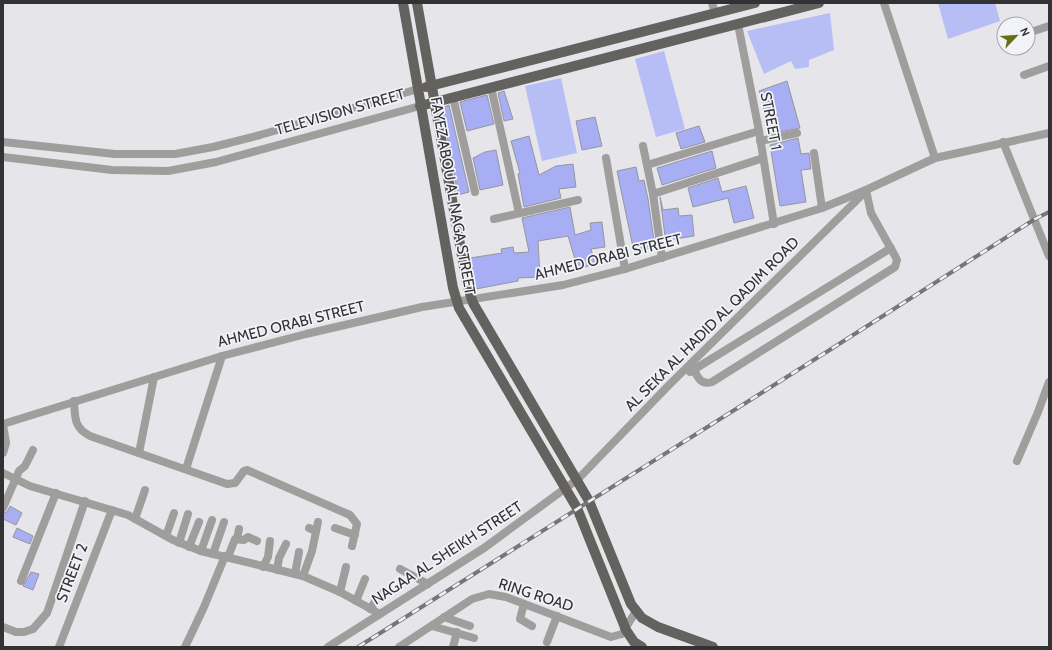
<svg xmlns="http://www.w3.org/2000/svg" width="1052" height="650" font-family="Cabin,sans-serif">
<rect width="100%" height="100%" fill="#e5e5ea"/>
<g fill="#b7bef6">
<polygon points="938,3 995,3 1000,21 948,39"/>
<polygon points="830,13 834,50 809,60 809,67 795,69 791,61 764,74 747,31"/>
<polygon points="664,51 685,129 656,137 635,59"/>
<polygon points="561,78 577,153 542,161 525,86"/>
</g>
<g fill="#a7aef4" stroke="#96969b">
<polygon points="787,81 800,128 768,134 764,117 766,117 763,107 765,107 759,91"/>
<polygon points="504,91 513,119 504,121 498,93"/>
<polygon points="487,95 494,124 467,131 460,102"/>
<polygon points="449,105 469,192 458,195 442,108"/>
<polygon points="595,117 602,146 582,150 576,121"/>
<polygon points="699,126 705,142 681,149 676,133"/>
<polygon points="529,136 539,175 556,166 573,164 576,187 559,189 561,198 524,207 518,174 520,173 511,141"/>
<polygon points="798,138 801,154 809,153 811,169 801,170 806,202 780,206 770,145"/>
<polygon points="496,150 503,185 480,190 473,158 485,152"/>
<polygon points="712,151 716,168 662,185 657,168"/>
<polygon points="636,167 639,181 644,180 648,199 655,247 634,252 617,171"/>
<polygon points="718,178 722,192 746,186 754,218 734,223 728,198 693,207 688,188"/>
<polygon points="660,197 663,210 678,208 679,216 692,215 694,236 668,240 669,243 666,244"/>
<polygon points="570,207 575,235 591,230 590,223 602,222 605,247 591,249 595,264 578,269 568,236 538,241 540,277 518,278 518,281 476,289 470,258 502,253 501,249 513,247 514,253 529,252 522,218"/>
<polygon points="10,506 22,513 16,525 3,519 3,513 7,512"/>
<polygon points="17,528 33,536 30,544 13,537"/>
<polygon points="31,572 39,574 33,590 23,586"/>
</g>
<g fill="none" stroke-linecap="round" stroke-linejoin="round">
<g stroke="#9f9e9c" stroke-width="8">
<polyline points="712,3 715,13"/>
<polyline points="884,3 935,158"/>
<polyline points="738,24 759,131 774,224"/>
<polyline points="1028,33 1049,26"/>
<polyline points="1024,75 1049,66"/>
<polyline points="491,87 519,213"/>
<polyline points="453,97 475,192"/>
<polyline points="760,141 797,133"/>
<polyline points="3,142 115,154 175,154 213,147 260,135 418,89"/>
<polyline points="1003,142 1049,256"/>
<polyline points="643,146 653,194 662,258"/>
<polyline points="814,153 822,208"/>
<polyline points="3,157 112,170 168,171 216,162 420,106"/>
<polyline points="606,158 625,269"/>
<polyline points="647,165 759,131"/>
<polyline points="653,194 763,158"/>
<polyline points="494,219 578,200"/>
<path d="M694,370C698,378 701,385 712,382L895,267L897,260L895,256L871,213L866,190"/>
<polyline points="690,372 891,248"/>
<path d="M74,401C75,418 74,428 90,436L227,484L235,483L244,471L247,470L350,515L357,524L352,546"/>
<polyline points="3,424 222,356 306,334 422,307 563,285 625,269 822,208 866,190 935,158 1049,133"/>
<polyline points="3,425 6,443 3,453"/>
<polyline points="139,453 154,377"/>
<polyline points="1017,461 1038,412 1049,382"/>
<polyline points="186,469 222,356"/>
<polyline points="3,473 30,486 128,515 173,540 201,551 303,576 340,592 380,614"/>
<polyline points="3,508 19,471 25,466 33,450"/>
<polyline points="135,519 145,490"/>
<polyline points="309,528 316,531"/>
<polyline points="335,528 355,535"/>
<polyline points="166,536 174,513"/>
<polyline points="237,539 239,529"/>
<polyline points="179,543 188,514"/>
<polyline points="189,547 199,522"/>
<polyline points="201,551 212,520"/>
<polyline points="213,554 224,522"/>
<polyline points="228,557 235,539 244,540 248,537 257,541"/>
<polyline points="263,567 268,557 270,541"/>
<polyline points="400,569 428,584"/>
<polyline points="277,570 279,558 286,544"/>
<polyline points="295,574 299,552"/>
<polyline points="303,576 312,551 318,522"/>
<polyline points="21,581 56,493"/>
<polyline points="340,592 346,567"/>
<polyline points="356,601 365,579"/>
<polyline points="524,604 520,619 532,626"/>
<polyline points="370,609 380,594"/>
<polyline points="444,617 470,626"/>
<polyline points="432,626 474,638"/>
<polyline points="3,627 16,632 24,632 33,629 47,613 85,501"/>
<polyline points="547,642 557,616"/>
<polyline points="59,647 112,510"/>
<polyline points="185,647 204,607 225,556"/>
<polyline points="328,647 484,548 578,479 669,385 863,194"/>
<polyline points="399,647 472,599 489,594 506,597 611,637 622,634 636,611"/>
<polyline points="453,647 457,632"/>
</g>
<g stroke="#64625f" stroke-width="10">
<polyline points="403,3 453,288 459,308 577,508 626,630 634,642 642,647"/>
<polyline points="417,3 467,284 473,303 589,501 631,604 642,618 658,627 713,647"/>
<polyline points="426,87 755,3"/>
<polyline points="420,106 819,3"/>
</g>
<defs>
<polyline id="rail" points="358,647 828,351 1035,219 1049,212"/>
</defs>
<use href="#rail" stroke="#767679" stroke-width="4"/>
<use href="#rail" stroke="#f2f3f8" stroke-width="2.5" stroke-dasharray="8" stroke-linecap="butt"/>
</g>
<g text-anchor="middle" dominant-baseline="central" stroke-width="3.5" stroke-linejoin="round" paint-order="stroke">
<g font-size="15" fill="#323234" stroke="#f2f3f8">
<text transform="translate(340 112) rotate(-16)">TELEVISION STREET</text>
<text transform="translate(771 121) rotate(79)">STREET 1</text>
<text transform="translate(453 196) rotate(80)">FAYEZ ABOU AL NAGA STREET</text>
<text transform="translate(608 257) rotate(-14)">AHMED ORABI STREET</text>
<text transform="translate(291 324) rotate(-14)">AHMED ORABI STREET</text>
<text transform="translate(712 324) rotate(-45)">AL SEKA AL HADID AL QADIM ROAD</text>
<text transform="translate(447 553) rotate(-33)">NAGAA AL SHEIKH STREET</text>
<text transform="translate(72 573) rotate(-69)">STREET 2</text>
<text transform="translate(536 595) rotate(18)">RING ROAD</text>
</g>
</g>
<rect width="1052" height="650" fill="none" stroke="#323234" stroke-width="8"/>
<g transform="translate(1016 36) rotate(65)"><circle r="19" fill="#f2f3f8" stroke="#a5a6aa"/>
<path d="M0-3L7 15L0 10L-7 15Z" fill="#676e13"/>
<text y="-6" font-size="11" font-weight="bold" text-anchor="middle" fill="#323234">N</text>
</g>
</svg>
